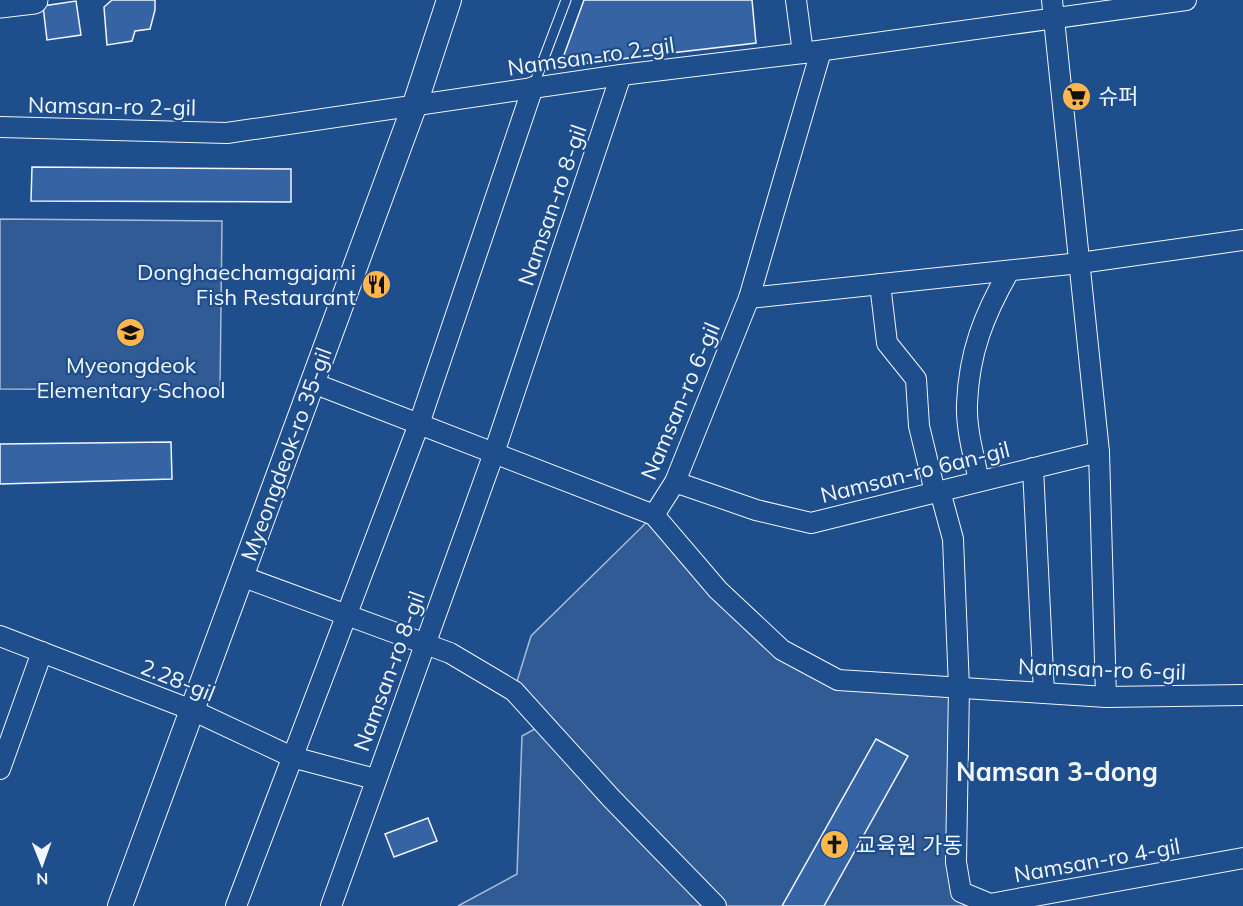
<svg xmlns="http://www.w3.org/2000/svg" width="1243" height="906" font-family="Mulish,'Noto Sans KR',sans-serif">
<rect width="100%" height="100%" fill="#1f4e8c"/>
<g fill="#305b95" stroke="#a8bbd7" stroke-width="1.5">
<polygon points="0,219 222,221 220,390 0,389"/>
<polygon points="654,515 718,590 838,680 959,688 961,892 995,906 458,906 517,874 522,736 544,724 514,691 531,636"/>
</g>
<g fill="#3563a3" stroke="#f2f6ff" stroke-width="1.5">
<polygon points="112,0 155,0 155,10 150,29 135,31 132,41 107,45 104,7"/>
<polygon points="584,0 752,0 756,43 560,66"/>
<polygon points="76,1 81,35 47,40 43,6"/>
<polygon points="32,167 291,169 291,202 31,201"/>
<polygon points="171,442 172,479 0,484 0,444"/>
<polygon points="876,739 908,756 824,906 782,906"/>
<polygon points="428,818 437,841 394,857 385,834"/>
</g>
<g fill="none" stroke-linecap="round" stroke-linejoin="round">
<defs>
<polyline id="service" points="533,87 566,0"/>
<g id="minor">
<polyline points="796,0 803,53"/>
<polyline points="1052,0 1099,452 1106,697"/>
<polyline points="0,127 227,133 621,75 803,53 1186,0"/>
<polyline points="880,284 887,343 916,379 919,426 935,492"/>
<polyline points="749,298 1080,263 1243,240"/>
<polyline points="313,383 654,515 718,590 782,650 838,680 1106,697 1243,695"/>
<polyline points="1033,468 1044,693"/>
<path d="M979,481C974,457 966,429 967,404C969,352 984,315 1009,271"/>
<polyline points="675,482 756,510 811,523 1099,452"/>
<polyline points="940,491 953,539 959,688 956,862 961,892 990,904 1243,858"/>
<polyline points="654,515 675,482 749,298 821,51"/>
<polyline points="241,576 450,653 514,691 611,798 716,906"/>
<polyline points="0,636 192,710 292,757 375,779"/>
<polyline points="0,769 42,652"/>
<polyline points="236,906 419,424 533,87"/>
<polyline points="331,906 494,453 621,75"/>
</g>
<polyline id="tertiary" points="120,906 415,104 449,0"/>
<polyline id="secondary" points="0,4 34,0"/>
</defs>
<use href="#service" stroke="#f2f6ff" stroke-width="11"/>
<use href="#minor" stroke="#f2f6ff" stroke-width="22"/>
<use href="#tertiary" stroke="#f2f6ff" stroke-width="26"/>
<use href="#secondary" stroke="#f2f6ff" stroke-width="29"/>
<use href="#service" stroke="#1f4e8c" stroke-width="9"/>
<use href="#minor" stroke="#1f4e8c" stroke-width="20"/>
<use href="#tertiary" stroke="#1f4e8c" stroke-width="24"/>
<use href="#secondary" stroke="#1f4e8c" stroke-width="27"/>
</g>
<defs>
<symbol id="supermarket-disc" viewBox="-11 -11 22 22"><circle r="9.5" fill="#ffb74d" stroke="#1f4e8c"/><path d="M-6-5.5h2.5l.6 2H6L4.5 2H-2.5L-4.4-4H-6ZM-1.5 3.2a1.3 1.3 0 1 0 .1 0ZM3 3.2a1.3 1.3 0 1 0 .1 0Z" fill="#111"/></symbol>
<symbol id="restaurant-disc" viewBox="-11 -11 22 22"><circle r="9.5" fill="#ffb74d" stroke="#1f4e8c"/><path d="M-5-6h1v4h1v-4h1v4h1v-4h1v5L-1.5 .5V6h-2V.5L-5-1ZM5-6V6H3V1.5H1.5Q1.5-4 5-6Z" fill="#111"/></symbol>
<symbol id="school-disc" viewBox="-11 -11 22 22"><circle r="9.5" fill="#ffb74d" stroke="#1f4e8c"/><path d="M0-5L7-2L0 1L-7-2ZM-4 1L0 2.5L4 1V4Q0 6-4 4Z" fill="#111"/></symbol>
<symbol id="church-disc" viewBox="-11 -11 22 22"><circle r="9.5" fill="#ffb74d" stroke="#1f4e8c"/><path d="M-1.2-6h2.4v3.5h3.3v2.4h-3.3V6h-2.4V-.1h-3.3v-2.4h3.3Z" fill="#111"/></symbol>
</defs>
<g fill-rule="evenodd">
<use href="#supermarket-disc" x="1060" y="80" width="33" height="33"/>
<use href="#restaurant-disc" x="360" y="268" width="33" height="33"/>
<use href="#school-disc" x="114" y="316" width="33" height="33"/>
<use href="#church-disc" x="818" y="828" width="33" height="33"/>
</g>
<g text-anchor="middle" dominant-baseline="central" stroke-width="4.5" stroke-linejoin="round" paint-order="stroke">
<g font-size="22" fill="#f2f6ff" stroke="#1f4e8c">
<text transform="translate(591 56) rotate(-8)">Namsan-ro 2-gil</text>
<text transform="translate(112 106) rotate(1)">Namsan-ro 2-gil</text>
<text transform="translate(552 205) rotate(-71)">Namsan-ro 8-gil</text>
<text transform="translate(680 401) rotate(-67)">Namsan-ro 6-gil</text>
<text transform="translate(286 454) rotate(-70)">Myeongdeok-ro 35-gil</text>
<text transform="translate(915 472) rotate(-14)">Namsan-ro 6an-gil</text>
<text transform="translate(1102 669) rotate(2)">Namsan-ro 6-gil</text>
<text transform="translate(389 671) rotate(-70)">Namsan-ro 8-gil</text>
<text transform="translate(178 680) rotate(22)">2.28-gil</text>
<text transform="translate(1097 860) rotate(-10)">Namsan-ro 4-gil</text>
</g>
<g font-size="22" fill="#f2f6ff" stroke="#1f4e8c" text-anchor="start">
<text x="1098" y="96">슈퍼</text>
<text x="356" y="272" text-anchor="end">Donghaechamgajami<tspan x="356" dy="25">Fish Restaurant</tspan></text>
<text x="131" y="365" text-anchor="middle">Myeongdeok<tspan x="131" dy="25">Elementary School</tspan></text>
<text x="856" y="845">교육원 가동</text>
</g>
<g font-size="26" font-weight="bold" fill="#f2f6ff" stroke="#1f4e8c">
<text x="1057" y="771">Namsan 3-dong</text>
</g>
</g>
<g transform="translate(42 864) rotate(179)" stroke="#1f4e8c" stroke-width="4.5" paint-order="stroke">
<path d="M0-4.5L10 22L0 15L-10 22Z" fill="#f2f6ff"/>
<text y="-9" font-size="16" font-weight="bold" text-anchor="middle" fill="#f2f6ff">N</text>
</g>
</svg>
